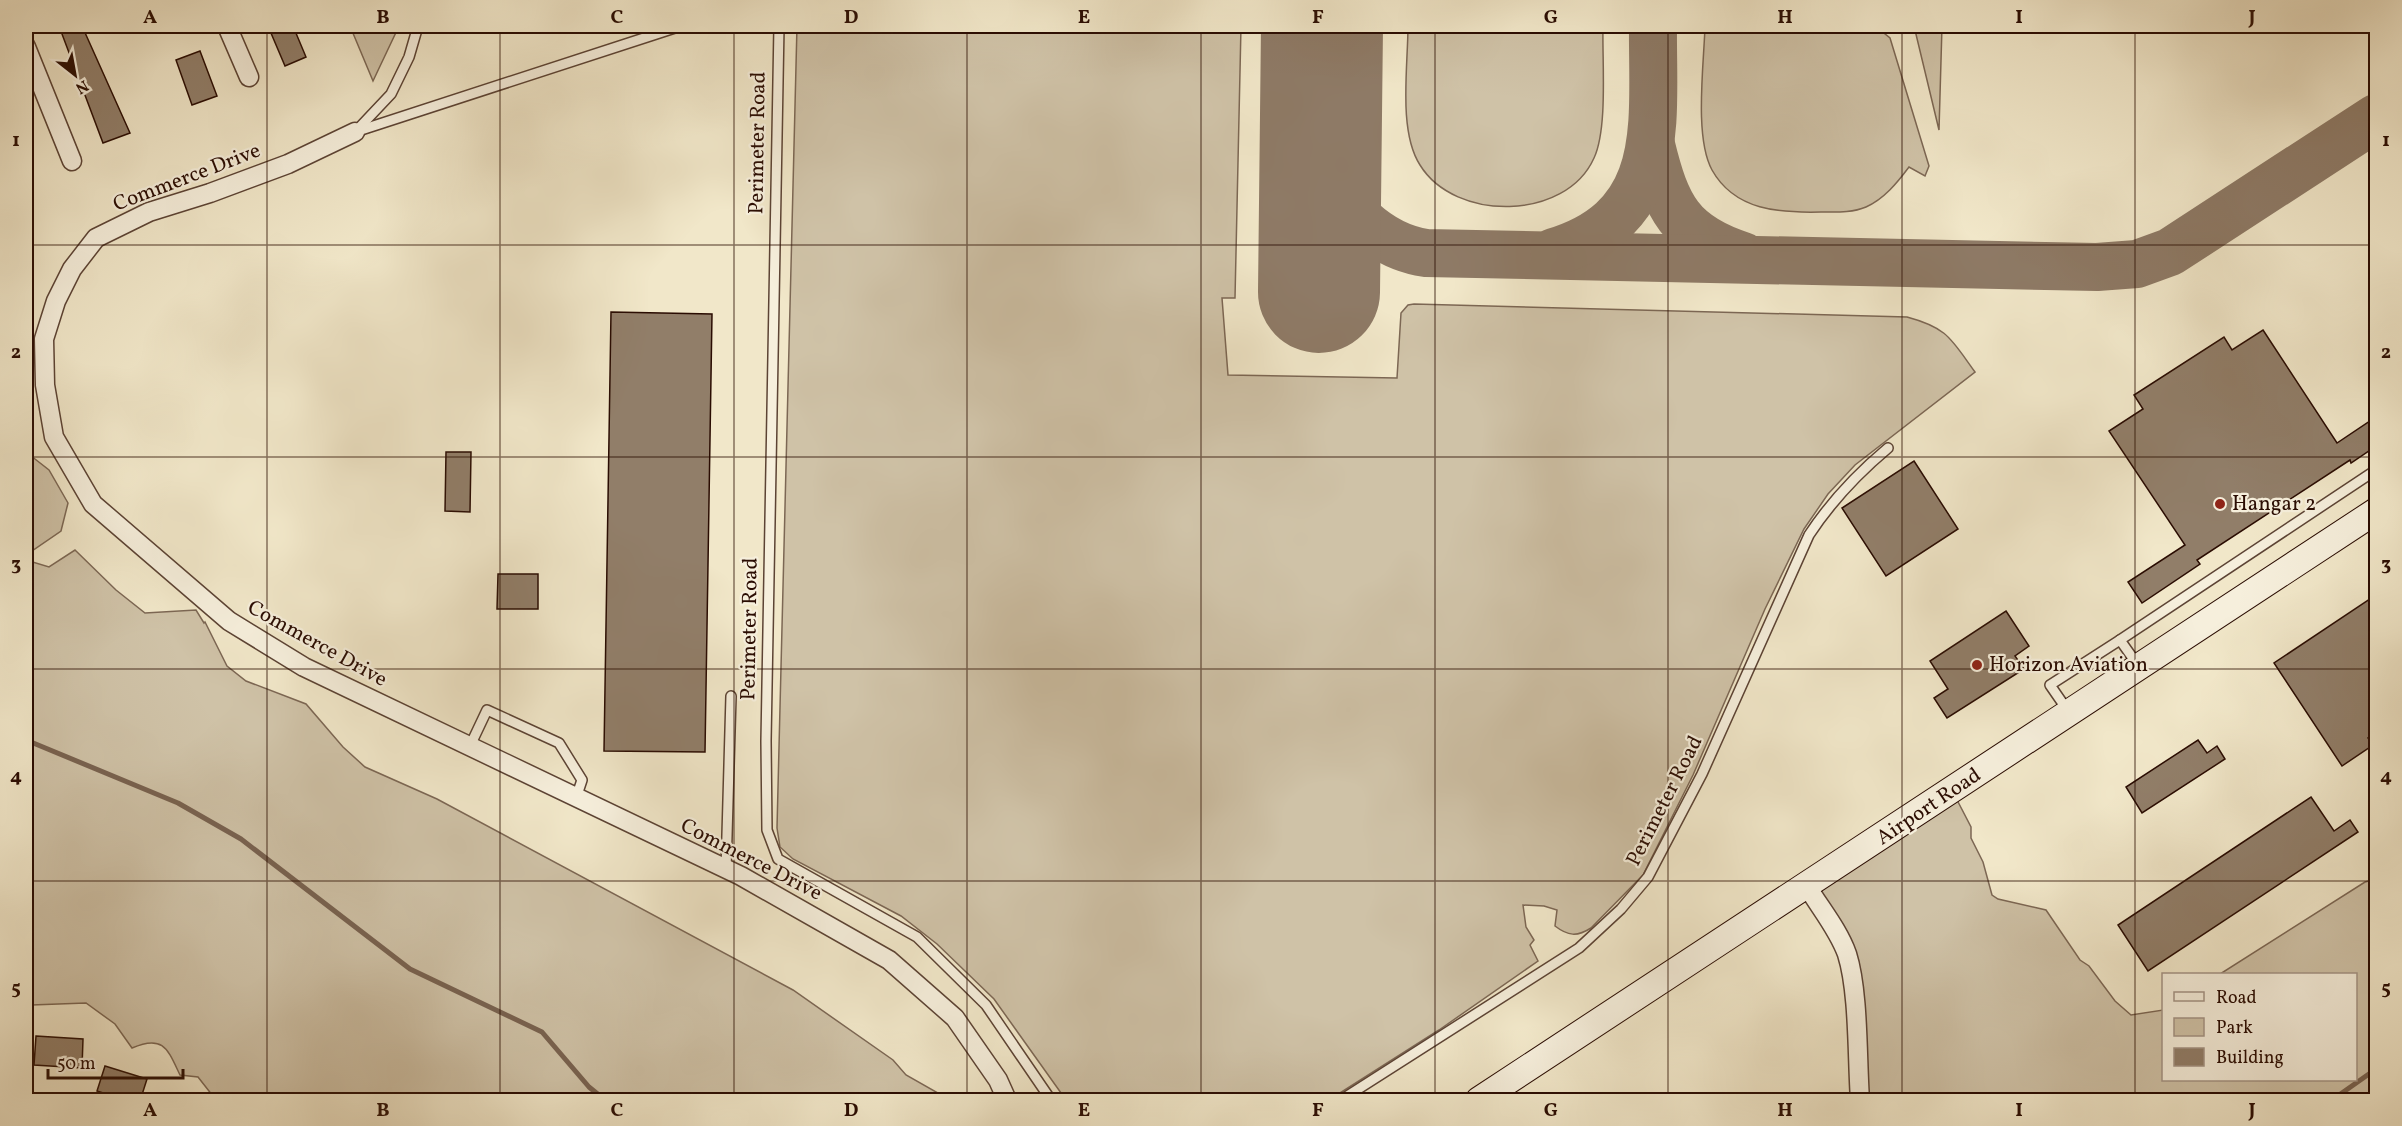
<svg xmlns="http://www.w3.org/2000/svg" width="2402" height="1126" font-family="Vollkorn,serif">
<rect width="100%" height="100%" fill="#f1e7c9"/>
<filter id="stains"><feTurbulence type="fractalNoise" baseFrequency=".00333" numOctaves="4"/><feColorMatrix values="0 0 0 0 .2 0 0 0 0 .09 0 0 0 0 .02 0 0 0 .5 -.17"/></filter>
<radialGradient id="worn" r=".72"><stop offset=".6" stop-color="#630" stop-opacity="0"/><stop offset="1" stop-color="#630" stop-opacity=".3"/></radialGradient>
<g fill="#cfc2a7" stroke="#7c6754" stroke-width="1.5">
<polygon points="350,26 399,26 373,81"/>
<path d="M797,26H1241L1235,298H1222L1228,375L1397,378L1401,313L1408,305L1414,304L1907,317C1948,328 1951,339 1975,372L1855,465L1828,494L1804,529L1765,609L1693,775L1643,875L1591,928C1577,937 1568,936 1555,926L1557,910L1544,906L1523,905L1526,927L1534,940L1530,945L1538,961L1439,1030L1329,1100H1066L994,999L937,944L901,916L793,859L780,847L777,828Z"/>
<path d="M1408,26H1603C1602,60 1608,128 1594,158C1566,221 1455,222 1420,165C1398,131 1408,66 1408,26Z"/>
<path d="M1705,26H1863L1880,30L1890,38L1929,166L1925,176L1909,167C1897,183 1884,199 1866,207C1852,213 1836,212 1821,212C1780,213 1735,211 1712,170C1694,137 1704,64 1705,26Z"/>
<polygon points="1914,26 1942,26 1939,130"/>
<polygon points="26,452 49,470 68,503 61,531 26,555"/>
<path d="M75,550L116,590L145,613L196,610L204,623L205,622L227,666L246,681L306,704L343,747L365,767L437,799L793,990L893,1060L906,1075L938,1093L943,1100H216L198,1077L180,1075C168,1050 164,1034 132,1048L115,1024L86,1003L31,1005L26,1007V560L49,567Z"/>
<polygon points="1955,796 1971,827 1971,838 1983,862 1992,895 1998,899 2046,910 2080,960 2089,966 2115,1001 2131,1015 2163,1010 2164,1080 2356,1080 2356,974 2220,974 2365,882 2376,879 2376,1100 1859,1100 1849,964 1808,886"/>
</g>
<g fill="none" stroke-linecap="round" stroke-linejoin="round">
<g stroke="#796351" stroke-width="5">
<polyline points="26,740 178,803 241,839 410,969 542,1032 589,1087 605,1100"/>
<polyline points="2332,1100 2376,1069"/>
</g>
<g stroke="#8e7a66" stroke-width="48">
<path d="M1651,145C1666,207 1680,236 1743,256"/>
<path d="M1319,164C1341,206 1377,246 1426,253L2097,267L2137,264L2170,252L2376,118"/>
<path d="M1554,252C1669,217 1652,123 1653,26"/>
</g>
<polyline stroke="#8e7a66" stroke-width="122" points="1319,292 1322,26"/>
</g>
<g fill="#917e69" stroke="#2a0c02" stroke-width="1.5">
<polygon points="59,26 82,26 130,133 103,143"/>
<polygon points="268,26 293,26 306,57 285,66"/>
<polygon points="200,51 217,96 192,105 176,60"/>
<polygon points="611,312 712,314 705,752 604,751"/>
<polygon points="2263,330 2337,443 2376,417 2376,446 2351,463 2350,460 2197,560 2200,564 2142,603 2128,582 2185,545 2109,431 2143,409 2134,395 2224,337 2232,350"/>
<polygon points="446,452 471,452 470,512 445,511"/>
<polygon points="1914,461 1958,529 1886,576 1842,508"/>
<polygon points="498,574 538,574 538,609 497,609"/>
<polygon points="2376,595 2376,732 2368,738 2373,745 2342,766 2274,663"/>
<polygon points="2006,611 2029,646 2015,656 2024,669 1947,718 1934,698 1948,689 1930,661"/>
<polygon points="2198,740 2207,753 2217,746 2225,759 2142,813 2126,787"/>
<polygon points="2311,797 2334,831 2350,820 2358,832 2148,971 2118,925"/>
<polygon points="36,1036 83,1039 82,1068 34,1065"/>
<polygon points="105,1066 147,1079 140,1101 128,1101 97,1091"/>
</g>
<g fill="none" stroke-linecap="round" stroke-linejoin="round">
<defs>
<g id="lane">
<polyline points="779,26 766,741 767,830 778,859 917,937 986,1005 1051,1100"/>
<polyline points="357,130 391,94 409,57 418,26"/>
<polyline points="355,132 681,26"/>
<polyline points="2137,664 2120,640 2376,470"/>
<polyline points="2068,711 2050,685 2120,640"/>
<polyline points="469,748 487,710 559,743 582,780 576,798"/>
<polyline points="726,870 731,696"/>
<path d="M1341,1100L1579,948L1621,909L1648,877L1702,774L1809,535C1832,500 1857,474 1888,448"/>
</g>
<g id="street">
<polyline points="227,26 249,77"/>
<polyline points="26,47 72,161"/>
<polyline points="355,132 288,164 210,193 149,212 96,238 72,269 56,301 44,339 45,385 54,437 93,504 229,621 304,667 741,876 889,960 955,1018 998,1080 1007,1100"/>
<path d="M1807,886C1820,908 1838,929 1847,954C1859,992 1857,1058 1860,1100"/>
</g>
<polyline id="secondary" points="1479,1100 2376,511"/>
</defs>
<use href="#lane" stroke="#5c4334" stroke-width="12"/>
<use href="#street" stroke="#5c4334" stroke-width="21"/>
<use href="#secondary" stroke="#2a0c02" stroke-width="28"/>
<use href="#lane" stroke="#f6efdc" stroke-width="9"/>
<use href="#street" stroke="#f6efdc" stroke-width="18"/>
<use href="#secondary" stroke="#f6efdc" stroke-width="26"/>
</g>
<path fill="none" stroke="#2a0c02" stroke-width="1.5" stroke-opacity="0.55" d="M267,26V1100M500,26V1100M734,26V1100M967,26V1100M1201,26V1100M1435,26V1100M1668,26V1100M1902,26V1100M2135,26V1100M26,245H2376M26,457H2376M26,669H2376M26,881H2376"/>
<g fill="#8f2418" stroke="#f6efdc" stroke-width="2">
<circle cx="2220" cy="504" r="6"/>
<circle cx="1977" cy="665" r="6"/>
</g>
<g text-anchor="middle" dominant-baseline="central" stroke-width="4.5" stroke-linejoin="round" paint-order="stroke">
<g font-size="21" fill="#2a0c02" stroke="#f6efdc">
<text transform="translate(758 143) rotate(-89)">Perimeter Road</text>
<text transform="translate(187 178) rotate(-21)">Commerce Drive</text>
<text transform="translate(750 629) rotate(-89)">Perimeter Road</text>
<text transform="translate(317 644) rotate(29)">Commerce Drive</text>
<text transform="translate(1665 801) rotate(-63)">Perimeter Road</text>
<text transform="translate(1929 807) rotate(-34)">Airport Road</text>
<text transform="translate(751 860) rotate(27)">Commerce Drive</text>
</g>
<g font-size="21" fill="#2a0c02" stroke="#f6efdc" text-anchor="start">
<text x="2232" y="504">Hangar 2</text>
<text x="1989" y="665">Horizon Aviation</text>
</g>
</g>
<rect width="2402" height="1126" fill="none" stroke="#f1e7c9" stroke-width="66"/>
<rect x="2162" y="973" width="195" height="108" fill="#f6efdc" stroke="#a49485" stroke-width="1.5"/>
<rect x="2174" y="992" width="30" height="9" fill="#f6efdc" stroke="#a49485" stroke-width="1.5"/>
<text x="2216" y="1003" font-size="18" fill="#2a0c02">Road</text>
<rect x="2174" y="1018" width="30" height="18" fill="#cfc2a7" stroke="#a49485" stroke-width="1.5"/>
<text x="2216" y="1033" font-size="18" fill="#2a0c02">Park</text>
<rect x="2174" y="1048" width="30" height="18" fill="#917e69" stroke="#a49485" stroke-width="1.5"/>
<text x="2216" y="1063" font-size="18" fill="#2a0c02">Building</text>
<g transform="translate(75 75) rotate(149)" stroke="#f6efdc" stroke-width="4.5" paint-order="stroke">
<path d="M0-4.5L10 22L0 15L-10 22Z" fill="#2a0c02"/>
<text y="-9" font-size="16" font-weight="bold" text-anchor="middle" fill="#2a0c02">N</text>
</g>
<path d="M48 1069v9h135v-9" fill="none" stroke="#2a0c02" stroke-width="3"/>
<text x="57" y="1069" font-size="18" fill="#2a0c02" stroke="#f6efdc" stroke-width="4.5" paint-order="stroke">50 m</text>
<rect x="33" y="33" width="2336" height="1060" fill="none" stroke="#2a0c02" stroke-width="2"/>
<g font-size="20" text-anchor="middle" font-weight="bold" fill="#2a0c02">
<text x="150" y="23">A</text>
<text x="383" y="23">B</text>
<text x="617" y="23">C</text>
<text x="851" y="23">D</text>
<text x="1084" y="23">E</text>
<text x="1318" y="23">F</text>
<text x="1551" y="23">G</text>
<text x="1785" y="23">H</text>
<text x="2019" y="23">I</text>
<text x="2252" y="23">J</text>
<text x="16" y="146">1</text>
<text x="2386" y="146">1</text>
<text x="16" y="358">2</text>
<text x="2386" y="358">2</text>
<text x="16" y="570">3</text>
<text x="2386" y="570">3</text>
<text x="16" y="782">4</text>
<text x="2386" y="782">4</text>
<text x="16" y="994">5</text>
<text x="2386" y="994">5</text>
<text x="150" y="1116">A</text>
<text x="383" y="1116">B</text>
<text x="617" y="1116">C</text>
<text x="851" y="1116">D</text>
<text x="1084" y="1116">E</text>
<text x="1318" y="1116">F</text>
<text x="1551" y="1116">G</text>
<text x="1785" y="1116">H</text>
<text x="2019" y="1116">I</text>
<text x="2252" y="1116">J</text>
</g>
<rect width="100%" height="100%" filter="url(#stains)"/>
<rect width="100%" height="100%" fill="url(#worn)"/>
</svg>
